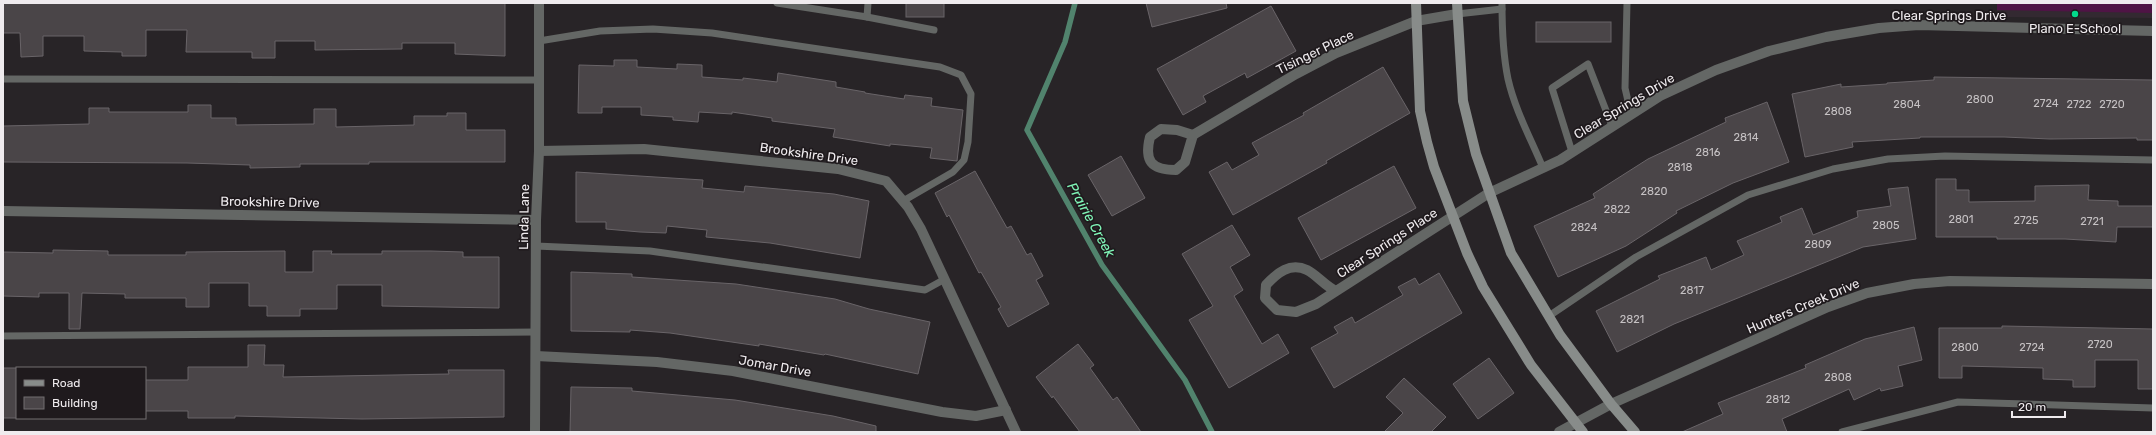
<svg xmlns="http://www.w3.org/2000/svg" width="2156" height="435" font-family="Rubik,sans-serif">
<rect width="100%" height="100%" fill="#282427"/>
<polygon fill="#332931" points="1997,3 2153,3 2153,18 1997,17"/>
<polygon fill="#4f1445" points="1997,3 2153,3 2153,13 1997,10"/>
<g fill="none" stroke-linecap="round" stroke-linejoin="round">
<polyline stroke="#51836d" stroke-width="5.5" points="1075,3 1065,42 1027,130 1102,265 1185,380 1212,432"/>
</g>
<g fill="#4a4548" stroke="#696468">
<polygon points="3,3 505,3 505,56 455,54 455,43 402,43 402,49 315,50 315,41 275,41 275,58 252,58 252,52 186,52 187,30 146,30 146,56 122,56 122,52 84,51 84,36 43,36 43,56 21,57 20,33 3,33"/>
<rect x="906" y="3" width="38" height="14"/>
<polygon points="1146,3 1226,3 1227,8 1152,27"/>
<polygon points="1271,6 1296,51 1247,78 1245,73 1203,96 1206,102 1183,115 1157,69"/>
<rect x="1536" y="22" width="75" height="20"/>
<polygon points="614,60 637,60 637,67 677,69 677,64 702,65 702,77 743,80 743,78 777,82 778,73 836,82 836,87 865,92 865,93 904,99 905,95 932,98 931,106 963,110 957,161 930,158 932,148 890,144 890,146 833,137 835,129 772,121 772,118 732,112 732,114 699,112 698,122 673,120 673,117 641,115 641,107 602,107 602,113 578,113 579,65 614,66"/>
<polygon points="1383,67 1410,113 1326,161 1327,163 1233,215 1209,172 1227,162 1232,170 1259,155 1252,143 1304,115 1303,113"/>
<polygon points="1934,77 2153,80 2153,140 2137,140 2137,138 2050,139 2004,137 1920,137 1920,138 1852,142 1853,147 1805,157 1792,94 1841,84 1841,87 1887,84 1887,83 1934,80"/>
<polygon points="1767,102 1789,162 1733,183 1676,211 1677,213 1626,246 1558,277 1534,226 1595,198 1593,194 1648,159 1726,122 1725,118"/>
<polygon points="188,105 211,105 211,118 236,118 236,125 314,124 314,109 336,109 336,127 414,125 414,116 447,116 447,113 466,113 466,130 505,130 505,162 369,162 369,164 300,164 300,167 250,168 250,165 187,163 3,162 3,126 89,124 89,108 109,108 109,112 188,112"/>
<polygon points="1121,156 1145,198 1112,216 1088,175"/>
<polygon points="1394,166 1416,208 1321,260 1298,218"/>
<polygon points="975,171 1007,228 1011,226 1027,255 1031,253 1043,276 1036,280 1049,304 1008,327 998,309 1001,307 981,272 979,273 949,215 947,217 935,193"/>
<polygon points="576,172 703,180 702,188 744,192 745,186 834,194 869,201 860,258 770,243 706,237 707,230 667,226 666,233 640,232 606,229 606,222 576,222"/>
<polygon points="1936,179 1956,179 1956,190 1969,190 1969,202 2035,201 2035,186 2089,185 2088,200 2118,201 2118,206 2153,206 2153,227 2117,227 2116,242 2065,239 1997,239 1997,237 1936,237"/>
<polygon points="1908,187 1916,239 1863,247 1674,324 1617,352 1596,311 1660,279 1658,276 1706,257 1711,270 1744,255 1737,241 1782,222 1780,217 1802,208 1813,235 1858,217 1857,211 1891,206 1888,189"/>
<polygon points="1232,225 1250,255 1230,267 1243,290 1234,296 1262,344 1278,334 1289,353 1229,388 1189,320 1213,306 1182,254"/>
<polygon points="53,250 108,251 108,255 186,255 186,252 285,251 285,272 313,272 313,251 332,251 331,254 382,254 382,251 431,251 463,252 463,257 499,257 499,308 382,306 382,285 337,285 337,309 300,309 300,316 267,316 267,306 249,306 249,283 209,283 209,307 186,307 186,298 125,298 125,294 82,293 80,329 69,329 69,293 39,293 39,297 3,296 3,252 53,253"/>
<polygon points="571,272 632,274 632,277 736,284 835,299 869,309 930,322 918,374 825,354 824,355 759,344 759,346 670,333 630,330 630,332 571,331"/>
<polygon points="1439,273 1462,313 1334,388 1311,348 1338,333 1334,327 1352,317 1355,323 1403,295 1398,287 1415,278 1419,285"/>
<polygon points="2002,326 2153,329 2153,389 2138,389 2138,360 2095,360 2095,387 2073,387 2073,380 2043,379 2043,368 1962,366 1962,378 1939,378 1939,328 2002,328"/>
<polygon points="1914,327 1922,360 1898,366 1903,386 1881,391 1880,388 1854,400 1849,389 1782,419 1787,432 1682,432 1723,414 1718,403 1806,368 1805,365 1865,339"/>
<polygon points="1078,344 1094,365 1090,368 1113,400 1117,397 1141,432 1080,432 1053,396 1052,398 1036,377"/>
<polygon points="248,345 265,345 264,365 284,365 283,377 449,374 448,370 504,370 504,417 362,419 235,416 235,418 188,418 188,411 145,411 145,380 188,380 188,367 248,367"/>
<polygon points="1489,358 1514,393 1478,419 1453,384"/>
<rect x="3" y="368" width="14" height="50"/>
<polygon points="1404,378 1446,417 1431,432 1384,432 1403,413 1386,397"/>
<polygon points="571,387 632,388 632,391 735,400 833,416 876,426 876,432 570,432"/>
</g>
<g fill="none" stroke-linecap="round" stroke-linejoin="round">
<g stroke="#646765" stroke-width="7">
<polyline points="777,3 867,17 868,3"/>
<path d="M1502,3C1502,28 1503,55 1508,79C1515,110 1531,139 1543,168"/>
<polyline points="1627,3 1625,88 1631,114"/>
<polyline points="1457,14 1502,9"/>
<polyline points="867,17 934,30"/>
<polyline points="539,41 600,31 653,29 712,33 940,67 961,75 971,94 968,142 964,160 953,172 903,201"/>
<polyline points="3,79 539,80"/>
<polyline points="1572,152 1552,88 1588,64 1612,126"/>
<polyline points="536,246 650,251 925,290 945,279"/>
<polyline points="1549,316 1636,257 1748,195 1833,169 1888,159 1945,156 2153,160"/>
<polyline points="3,336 536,332"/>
<polyline points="1842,432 1958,402 2153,408"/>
</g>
<g stroke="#646765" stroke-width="10">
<path d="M1161,129L1177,130L1193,135L1185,162L1176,170C1151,170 1144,161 1150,137Z"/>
<polyline points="1193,135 1296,74 1336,53 1416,21 1457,14"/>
<polyline points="539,151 644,149 838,169 886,181 908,207 921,229 1016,432"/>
<polyline points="3,211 536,220"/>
<path d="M1336,291C1325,286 1317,275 1307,270C1290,262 1277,273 1266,285L1265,298L1277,310L1296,312L1316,304L1489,193L1560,160L1660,96L1716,70L1769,51L1826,37L1879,28L1919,25L2153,31"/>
<polyline points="536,356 657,362 733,371 942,412 976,416 1006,410"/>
<polyline points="535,432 536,220 539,151 539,3"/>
<polyline points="1559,432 1611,404 1828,307 1867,293 1914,284 1950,281 2153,284"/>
</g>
<g stroke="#888c8a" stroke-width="10">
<polyline points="1416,3 1420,111 1427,142 1434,167 1467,253 1483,287 1531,365 1583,432"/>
<polyline points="1457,3 1463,101 1476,154 1511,253 1560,335 1611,404 1635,432"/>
</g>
</g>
<circle fill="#02d98b" stroke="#1f1a1d" stroke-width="1.5" cx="2075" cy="14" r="4"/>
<g text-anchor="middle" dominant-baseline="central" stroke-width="3.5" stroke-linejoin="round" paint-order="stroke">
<g font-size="11" fill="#c6c2c4">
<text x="1980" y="99">2800</text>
<text x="2046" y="103">2724</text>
<text x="1907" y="104">2804</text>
<text x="2079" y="104">2722</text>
<text x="2112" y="104">2720</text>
<text x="1838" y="111">2808</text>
<text x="1746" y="137">2814</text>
<text x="1708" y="152">2816</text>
<text x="1680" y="167">2818</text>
<text x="1654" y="191">2820</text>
<text x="1617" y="209">2822</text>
<text x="1961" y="219">2801</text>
<text x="2026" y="220">2725</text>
<text x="2092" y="221">2721</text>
<text x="1886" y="225">2805</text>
<text x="1584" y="227">2824</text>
<text x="1818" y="244">2809</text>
<text x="1692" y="290">2817</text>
<text x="1632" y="319">2821</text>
<text x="2100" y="344">2720</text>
<text x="1965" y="347">2800</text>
<text x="2032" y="347">2724</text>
<text x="1838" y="377">2808</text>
<text x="1778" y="399">2812</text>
</g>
<g font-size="13" fill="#efebee" stroke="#1f1a1d">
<text x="1949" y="15">Clear Springs Drive</text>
<text transform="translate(1315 52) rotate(-26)">Tisinger Place</text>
<text transform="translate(1624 106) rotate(-31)">Clear Springs Drive</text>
<text transform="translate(809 154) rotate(8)">Brookshire Drive</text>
<text transform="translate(270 202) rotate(1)">Brookshire Drive</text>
<text transform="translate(524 217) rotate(-89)">Linda Lane</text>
<text transform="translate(1387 243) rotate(-33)">Clear Springs Place</text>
<text transform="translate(1803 306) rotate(-23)">Hunters Creek Drive</text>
<text transform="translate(775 366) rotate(10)">Jomar Drive</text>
</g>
<g font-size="13" fill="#efebee" stroke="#1f1a1d">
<text x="2075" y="28">Plano E-School</text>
</g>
<g font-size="14" font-style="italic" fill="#80f6b8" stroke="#1f1a1d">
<text transform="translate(1091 220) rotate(61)">Prairie Creek</text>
</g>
</g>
<rect width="2156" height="435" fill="none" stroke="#efebee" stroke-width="8"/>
<rect x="16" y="367" width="130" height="52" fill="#1f1a1d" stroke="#726e71"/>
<rect x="24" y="380" width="20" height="6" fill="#888c8a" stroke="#726e71"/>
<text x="52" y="387" font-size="12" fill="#efebee">Road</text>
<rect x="24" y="397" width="20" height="12" fill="#4a4548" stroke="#726e71"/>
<text x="52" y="407" font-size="12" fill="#efebee">Building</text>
<path d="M2012 411v6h53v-6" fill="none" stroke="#efebee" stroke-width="2"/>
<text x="2018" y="411" font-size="12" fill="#efebee" stroke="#1f1a1d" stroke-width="3" paint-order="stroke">20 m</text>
</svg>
